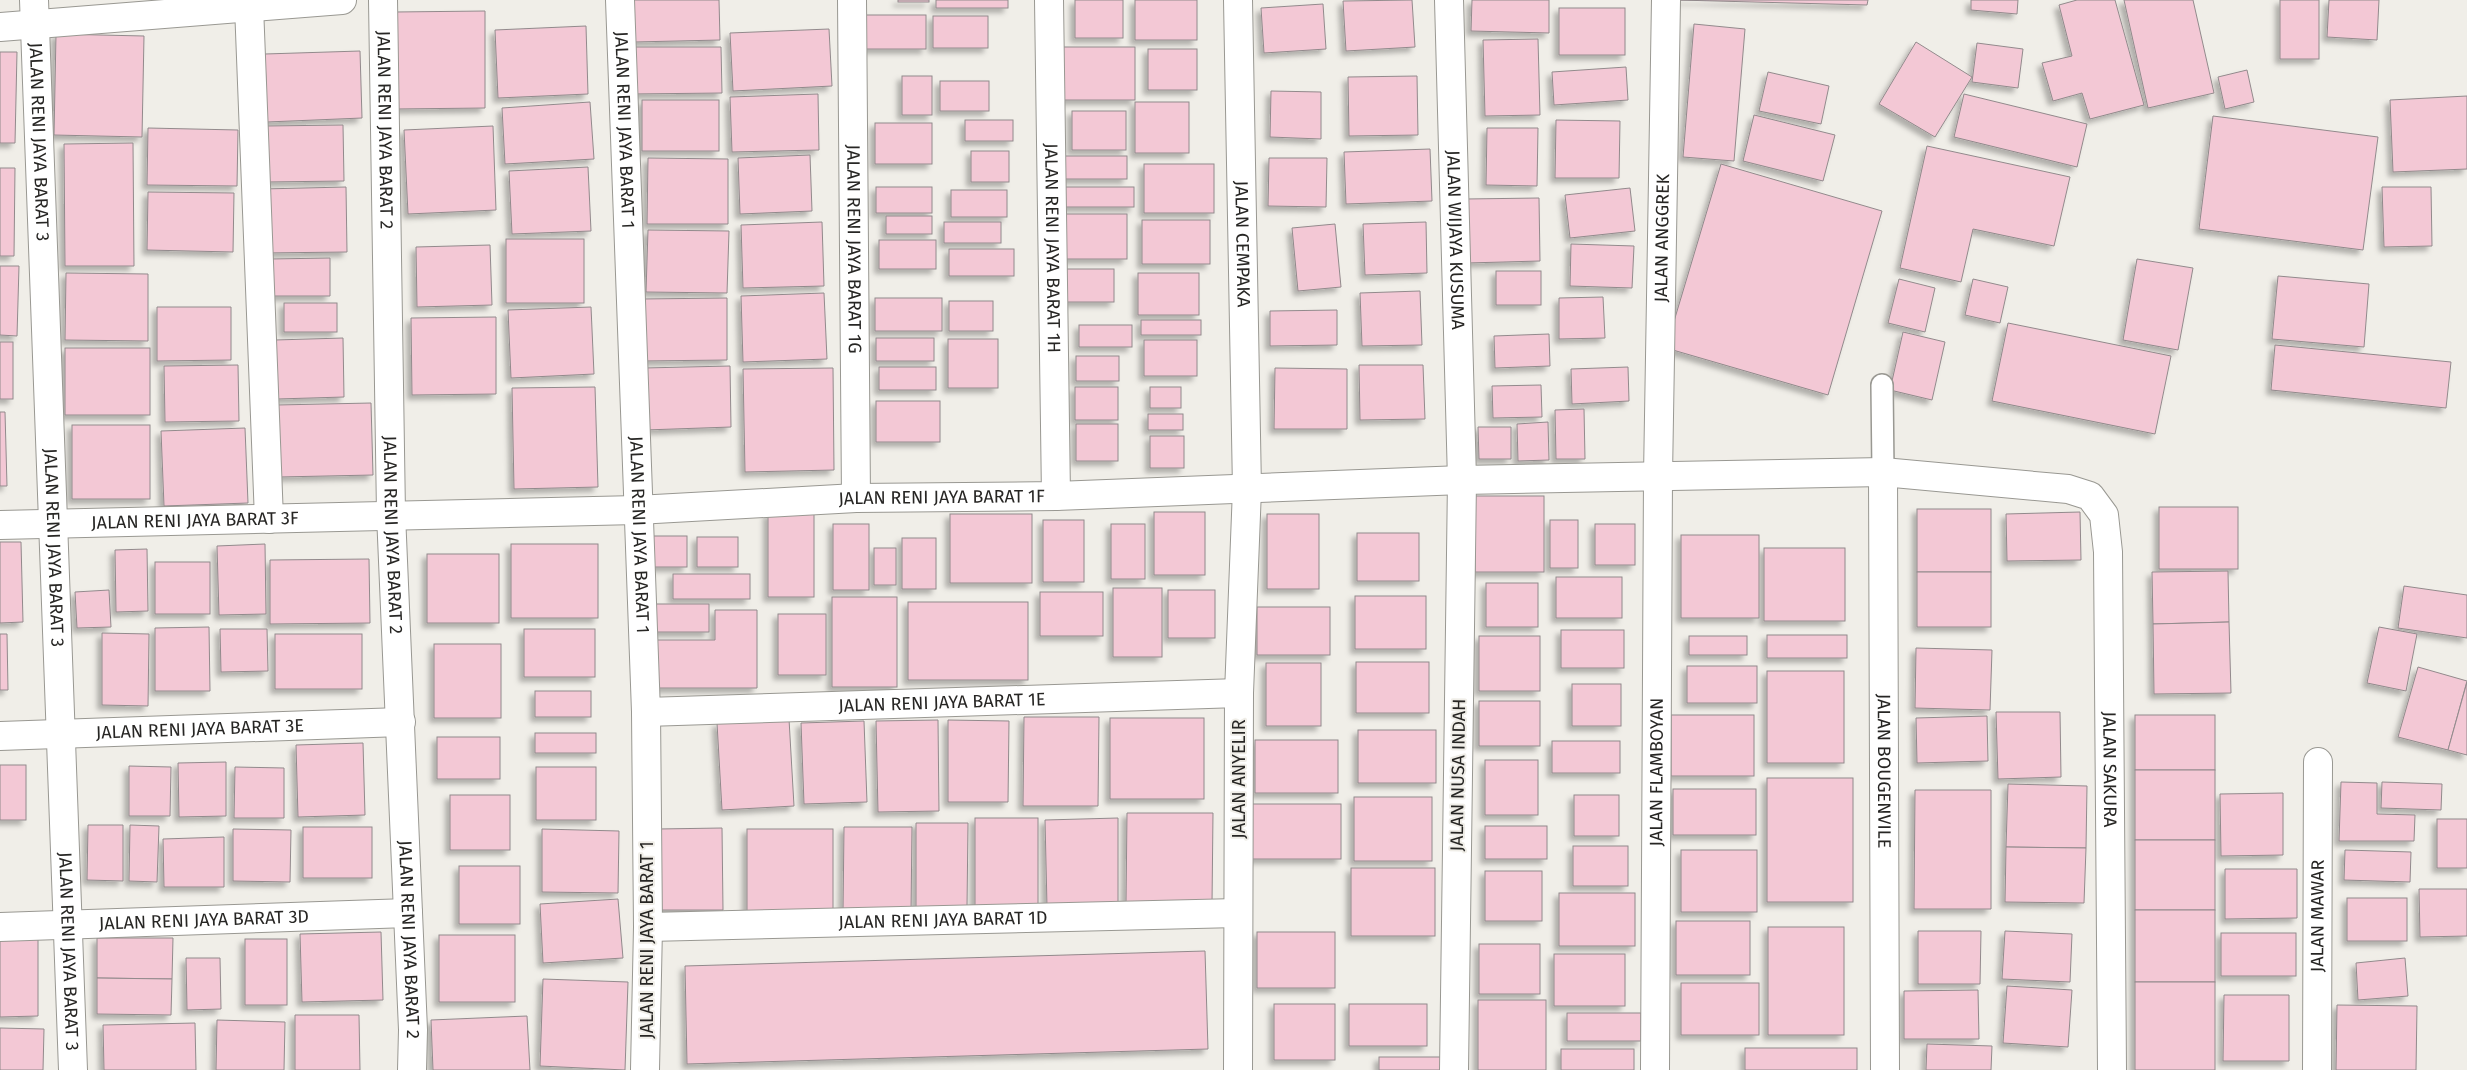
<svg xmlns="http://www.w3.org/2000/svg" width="2467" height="1070" font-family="'Fira Sans',sans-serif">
<defs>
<filter id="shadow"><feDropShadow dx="-4.5" dy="4.5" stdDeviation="2.5" flood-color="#0004"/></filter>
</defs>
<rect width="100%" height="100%" fill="#f0eee8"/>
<g fill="#f3c8d5" stroke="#928a8c" filter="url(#shadow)">
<polygon points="633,0 719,0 720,40 634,42"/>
<rect x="898" y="0" width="31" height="2"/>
<rect x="936" y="0" width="72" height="8"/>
<rect x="1075" y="0" width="48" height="38"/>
<rect x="1135" y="0" width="62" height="40"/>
<polygon points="1412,0 1415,47 1346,51 1343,1"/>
<polygon points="1472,0 1549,0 1549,33 1471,31"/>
<polygon points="1678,0 1868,0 1867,5"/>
<polygon points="1971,0 2018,0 2017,14 1971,10"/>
<polygon points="2077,0 2115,0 2144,105 2090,119 2082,93 2053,101 2042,63 2072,56 2059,5"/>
<polygon points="2124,0 2193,0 2214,93 2148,108"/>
<rect x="2280" y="0" width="39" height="59"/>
<polygon points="2329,0 2379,0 2377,40 2327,37"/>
<polygon points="1323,4 1326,49 1264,53 1261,8"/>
<rect x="1559" y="8" width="66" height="47"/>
<polygon points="485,11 485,108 395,109 395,12"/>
<rect x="865" y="15" width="61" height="34"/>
<rect x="933" y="16" width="55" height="32"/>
<polygon points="1694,24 1745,29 1734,161 1683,157"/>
<polygon points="586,26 588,94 498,98 495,30"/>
<polygon points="829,29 832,86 733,91 730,33"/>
<polygon points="56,34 144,36 142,137 54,135"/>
<polygon points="1538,39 1540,115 1485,116 1483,40"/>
<polygon points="1916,42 1972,77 1935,137 1879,104"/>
<polygon points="1977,43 2023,49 2018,88 1972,82"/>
<polygon points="630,47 721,47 722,93 631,94"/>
<rect x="1054" y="47" width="81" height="53"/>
<rect x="1148" y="49" width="49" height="41"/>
<polygon points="360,51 362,118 267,122 265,54"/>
<polygon points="0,52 17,52 15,143 0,143"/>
<polygon points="1626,67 1628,100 1554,105 1552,72"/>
<polygon points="2247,70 2254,102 2225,109 2218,77"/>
<polygon points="1768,72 1829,86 1821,124 1759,111"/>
<rect x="902" y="76" width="30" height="39"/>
<polygon points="1417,76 1418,135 1349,136 1348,77"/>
<rect x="940" y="81" width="49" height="30"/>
<polygon points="1271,91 1321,92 1321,139 1270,137"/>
<polygon points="818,94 819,150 732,152 730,97"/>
<polygon points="1964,94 2087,124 2077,167 1954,137"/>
<polygon points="2467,96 2467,169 2393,172 2390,100"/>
<rect x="642" y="100" width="77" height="51"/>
<polygon points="590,102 594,159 505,164 502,108"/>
<rect x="1135" y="102" width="54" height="51"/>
<rect x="1072" y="111" width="54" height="39"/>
<polygon points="1754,115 1835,135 1823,181 1743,161"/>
<polygon points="2213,116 2378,137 2363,250 2199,229"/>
<rect x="965" y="120" width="48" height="21"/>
<polygon points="1556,120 1620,121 1619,178 1555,178"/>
<rect x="875" y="123" width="57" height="41"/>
<polygon points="343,125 344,181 266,182 266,126"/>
<polygon points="493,126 496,210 408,214 404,130"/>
<polygon points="148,128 238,130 237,186 147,185"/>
<polygon points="1487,128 1538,128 1537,186 1486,185"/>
<polygon points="133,143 134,266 65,266 64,144"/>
<polygon points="1927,146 2070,177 2054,246 1973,229 1961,282 1900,268"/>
<polygon points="1430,149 1432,201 1346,204 1344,152"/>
<rect x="971" y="151" width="38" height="31"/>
<polygon points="810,155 812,211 740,214 738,158"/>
<rect x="1064" y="156" width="63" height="23"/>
<polygon points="648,158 728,159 728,224 647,224"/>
<polygon points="1269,158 1327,158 1326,207 1268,206"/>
<rect x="1144" y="164" width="70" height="49"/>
<polygon points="1721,164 1882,211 1828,395 1666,348"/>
<polygon points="588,167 591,231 512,234 509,171"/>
<polygon points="0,168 15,168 14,256 0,256"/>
<polygon points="346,187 347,252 263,253 262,189"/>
<rect x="876" y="187" width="56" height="26"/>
<rect x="1063" y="187" width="71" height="20"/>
<polygon points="2382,187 2431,187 2432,246 2384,247"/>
<polygon points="1630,188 1635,231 1570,238 1565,195"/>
<rect x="951" y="190" width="56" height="27"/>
<polygon points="148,192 234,193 233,252 147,250"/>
<polygon points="1539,198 1540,261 1467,263 1466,199"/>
<rect x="1058" y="214" width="69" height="45"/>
<rect x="886" y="216" width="46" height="18"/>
<rect x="1142" y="220" width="68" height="44"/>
<polygon points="822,222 824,286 743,288 741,225"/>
<rect x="944" y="222" width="57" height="21"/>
<polygon points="1426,222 1427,273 1365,275 1363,224"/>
<polygon points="1335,224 1341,287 1298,291 1292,228"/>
<polygon points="648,230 729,231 727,293 646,292"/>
<rect x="506" y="239" width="78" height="64"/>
<rect x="879" y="240" width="57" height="29"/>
<polygon points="1571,244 1634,246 1632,288 1570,286"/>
<polygon points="490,245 492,305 417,307 416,247"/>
<rect x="949" y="249" width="65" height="27"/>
<polygon points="330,258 330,296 270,296 270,259"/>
<polygon points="2137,259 2193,268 2178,350 2123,340"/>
<polygon points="0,266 19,266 17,336 0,335"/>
<rect x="1057" y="269" width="57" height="33"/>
<rect x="1496" y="271" width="45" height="34"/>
<polygon points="66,273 148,274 148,341 65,340"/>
<rect x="1138" y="273" width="61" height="42"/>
<polygon points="2278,276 2369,284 2364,347 2272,339"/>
<polygon points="1899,279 1935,288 1925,332 1888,323"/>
<polygon points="1973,279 2008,287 2000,323 1965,315"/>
<polygon points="1420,291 1422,345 1362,346 1360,293"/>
<polygon points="824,293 827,359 743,362 741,296"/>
<polygon points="1603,297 1605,338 1559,339 1559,298"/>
<polygon points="727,298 727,360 642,361 641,299"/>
<rect x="875" y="298" width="67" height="33"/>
<rect x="949" y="301" width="44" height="30"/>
<rect x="284" y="303" width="53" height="29"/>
<polygon points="157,307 231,307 231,360 157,361"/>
<polygon points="591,307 594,374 511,378 508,310"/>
<polygon points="1337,310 1337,345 1270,346 1270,311"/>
<polygon points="496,317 496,394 412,395 411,318"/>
<rect x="1141" y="320" width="60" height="15"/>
<polygon points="2008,323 2171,356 2155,434 1992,401"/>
<rect x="1079" y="325" width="53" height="22"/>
<polygon points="1903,332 1945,342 1932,400 1890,390"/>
<polygon points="1549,334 1550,366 1495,368 1494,336"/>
<polygon points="343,338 344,397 277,399 275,340"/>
<rect x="876" y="338" width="58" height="23"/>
<rect x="948" y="339" width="50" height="49"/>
<rect x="1144" y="340" width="53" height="36"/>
<rect x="0" y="342" width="13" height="57"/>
<polygon points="2275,345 2451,362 2446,408 2271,390"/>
<rect x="65" y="348" width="85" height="67"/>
<rect x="1076" y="356" width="43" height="25"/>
<polygon points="238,365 239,421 165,422 164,366"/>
<polygon points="1359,365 1423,365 1425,419 1360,420"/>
<polygon points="730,366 731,427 645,430 644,368"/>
<rect x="879" y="367" width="57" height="23"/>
<polygon points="1628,367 1629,401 1572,404 1571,369"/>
<polygon points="833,368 834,470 745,472 743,369"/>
<polygon points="1275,368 1347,369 1347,429 1274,429"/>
<polygon points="1541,385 1542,417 1493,418 1492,386"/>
<polygon points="595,387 598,487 514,489 512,388"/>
<rect x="1075" y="387" width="43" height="33"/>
<rect x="1150" y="387" width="31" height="21"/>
<rect x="876" y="401" width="64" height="41"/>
<polygon points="371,403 373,475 279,477 277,405"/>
<polygon points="1584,409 1585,459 1556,459 1555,410"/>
<polygon points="0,412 5,412 7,486 0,486"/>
<rect x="1148" y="414" width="35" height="16"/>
<polygon points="1548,422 1549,460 1518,461 1517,424"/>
<rect x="1076" y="424" width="42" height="37"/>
<rect x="72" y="425" width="78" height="74"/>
<polygon points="1478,427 1511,427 1511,459 1479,459"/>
<polygon points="245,428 248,503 164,506 161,431"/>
<rect x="1150" y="436" width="34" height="32"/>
<rect x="1475" y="496" width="69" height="76"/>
<rect x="2159" y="507" width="79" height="62"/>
<rect x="1917" y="509" width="74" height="63"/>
<rect x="1154" y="512" width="51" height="63"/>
<polygon points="2080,512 2081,560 2007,561 2006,514"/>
<rect x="768" y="513" width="46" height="84"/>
<rect x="950" y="514" width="82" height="69"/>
<rect x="1267" y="514" width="52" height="75"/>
<rect x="1043" y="520" width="41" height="62"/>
<rect x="1550" y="520" width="28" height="48"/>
<rect x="833" y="524" width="36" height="66"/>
<rect x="1111" y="524" width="34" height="55"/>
<rect x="1595" y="524" width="40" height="41"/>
<rect x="1357" y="533" width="62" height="48"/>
<rect x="1681" y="535" width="78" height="83"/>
<rect x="647" y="536" width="40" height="31"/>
<rect x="697" y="537" width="41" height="30"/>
<rect x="902" y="538" width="34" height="51"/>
<polygon points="0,542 21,542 23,622 0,623"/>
<polygon points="265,544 266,614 219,615 217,546"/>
<rect x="511" y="544" width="87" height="74"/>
<rect x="874" y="548" width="22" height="37"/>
<rect x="1764" y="548" width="81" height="73"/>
<polygon points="147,549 148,611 116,612 115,550"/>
<rect x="427" y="554" width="72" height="69"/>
<polygon points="369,559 370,623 270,624 270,560"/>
<rect x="155" y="562" width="55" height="52"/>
<polygon points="2228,571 2229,622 2153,624 2152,572"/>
<rect x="1917" y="572" width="74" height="55"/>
<rect x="673" y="574" width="77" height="25"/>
<rect x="1556" y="577" width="66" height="41"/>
<rect x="1486" y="583" width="52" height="44"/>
<polygon points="2404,586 2467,595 2467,638 2398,628"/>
<rect x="1113" y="588" width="49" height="69"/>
<polygon points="109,590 111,627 77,628 75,592"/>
<rect x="1168" y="590" width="47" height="48"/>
<rect x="1040" y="592" width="63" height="44"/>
<rect x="1355" y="596" width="71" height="53"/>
<rect x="832" y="597" width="65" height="90"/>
<rect x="908" y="602" width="120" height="78"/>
<rect x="649" y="604" width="60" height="28"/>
<rect x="1257" y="607" width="73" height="48"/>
<polygon points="715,610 757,610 757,688 652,688 652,640 715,640"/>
<rect x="778" y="614" width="48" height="61"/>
<polygon points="2229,622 2231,693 2154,694 2153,624"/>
<polygon points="209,627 210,691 155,691 155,628"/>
<polygon points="2379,627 2417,634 2406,691 2367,683"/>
<polygon points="220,629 267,629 268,671 221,672"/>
<rect x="524" y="629" width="71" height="48"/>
<rect x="1561" y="630" width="63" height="38"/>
<polygon points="102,633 149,634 148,706 102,705"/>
<polygon points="0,634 7,634 8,690 0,690"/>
<rect x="275" y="634" width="87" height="55"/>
<rect x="1767" y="635" width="80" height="23"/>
<rect x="1479" y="636" width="61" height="55"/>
<rect x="1689" y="636" width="58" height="19"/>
<rect x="434" y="644" width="67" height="74"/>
<polygon points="1916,648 1992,650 1990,710 1915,708"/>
<rect x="1356" y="662" width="73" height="51"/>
<rect x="1266" y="663" width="55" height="63"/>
<rect x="1687" y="666" width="70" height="37"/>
<polygon points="2418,667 2467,681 2448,750 2398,737"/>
<rect x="1767" y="671" width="77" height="92"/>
<polygon points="2467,682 2467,755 2448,750"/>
<rect x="1572" y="684" width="49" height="42"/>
<rect x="535" y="691" width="56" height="26"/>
<rect x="1479" y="701" width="61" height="45"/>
<polygon points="1996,712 2060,712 2061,777 1998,779"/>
<rect x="1671" y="715" width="83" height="61"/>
<rect x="2135" y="715" width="80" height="55"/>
<polygon points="1987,716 1988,761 1917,763 1916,718"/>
<polygon points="1024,717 1099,717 1098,806 1023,806"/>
<rect x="1110" y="718" width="94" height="81"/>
<polygon points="789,719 794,806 722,810 717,723"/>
<polygon points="938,720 939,811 878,812 876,721"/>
<polygon points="948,720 1009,721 1008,802 948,802"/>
<polygon points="864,721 867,802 804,804 801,723"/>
<rect x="1358" y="730" width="78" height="53"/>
<rect x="535" y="733" width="61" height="20"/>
<rect x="437" y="737" width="63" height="42"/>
<rect x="1255" y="740" width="83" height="53"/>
<rect x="1552" y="741" width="68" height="32"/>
<polygon points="363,743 365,815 298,817 296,745"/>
<rect x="1485" y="760" width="53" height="55"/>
<polygon points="226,762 226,816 179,817 178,763"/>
<rect x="0" y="765" width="26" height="55"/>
<polygon points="129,766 171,767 170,816 129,816"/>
<polygon points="235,767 284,768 284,818 234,818"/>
<rect x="536" y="767" width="60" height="53"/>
<rect x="2135" y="770" width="80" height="70"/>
<rect x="1767" y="778" width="86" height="124"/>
<polygon points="2341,782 2377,783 2377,814 2415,815 2414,841 2339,841"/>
<polygon points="2382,782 2442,784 2441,810 2381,808"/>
<polygon points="2008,784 2087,786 2086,848 2006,847"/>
<rect x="1673" y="789" width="83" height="46"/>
<polygon points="1915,790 1991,790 1991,909 1914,909"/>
<polygon points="2283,793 2283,855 2221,856 2220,794"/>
<rect x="450" y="795" width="60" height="55"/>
<rect x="1574" y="795" width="45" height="41"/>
<rect x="1354" y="797" width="78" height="64"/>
<rect x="1252" y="804" width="89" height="55"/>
<polygon points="1127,813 1213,813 1212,904 1126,903"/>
<rect x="975" y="818" width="63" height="91"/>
<polygon points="1118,818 1118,906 1047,907 1045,820"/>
<rect x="2437" y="819" width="30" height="49"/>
<polygon points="916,823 968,823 967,907 916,907"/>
<polygon points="88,825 123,825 123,881 87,880"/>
<polygon points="130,825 159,826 157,882 129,881"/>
<rect x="1485" y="826" width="62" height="33"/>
<rect x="303" y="827" width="69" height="51"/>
<polygon points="844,827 912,827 911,913 843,912"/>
<polygon points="722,828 723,910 660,910 658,829"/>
<polygon points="233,829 291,830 290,882 233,881"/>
<polygon points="542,829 619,831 618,893 542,892"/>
<rect x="747" y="829" width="86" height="83"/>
<polygon points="224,837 224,887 164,887 163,839"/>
<rect x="2135" y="840" width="80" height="70"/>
<rect x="1573" y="846" width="55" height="40"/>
<polygon points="2006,847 2086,848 2084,903 2005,902"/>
<rect x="1681" y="850" width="76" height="62"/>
<polygon points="2345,850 2411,852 2410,882 2344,880"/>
<rect x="459" y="866" width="61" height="58"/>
<rect x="1351" y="868" width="84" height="68"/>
<polygon points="2225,869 2297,869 2297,918 2225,919"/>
<rect x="1485" y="871" width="57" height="50"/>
<polygon points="2419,889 2467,889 2467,936 2420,937"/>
<rect x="1559" y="893" width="76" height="53"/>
<rect x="2347" y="898" width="60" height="43"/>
<polygon points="618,899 623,958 543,963 540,904"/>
<rect x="2135" y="910" width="80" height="72"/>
<rect x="1676" y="921" width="74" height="54"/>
<rect x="1768" y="927" width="76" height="108"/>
<polygon points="1918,931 1981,931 1980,984 1918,984"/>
<polygon points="2005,931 2072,934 2070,982 2002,979"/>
<polygon points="381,932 383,1000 302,1002 300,934"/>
<rect x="1257" y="932" width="78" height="56"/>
<polygon points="38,933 38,1016 0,1017 0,934"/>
<rect x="2221" y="933" width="75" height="43"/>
<rect x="439" y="935" width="76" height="67"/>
<polygon points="97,938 173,938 172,979 97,978"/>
<rect x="245" y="939" width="42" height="66"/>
<rect x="1479" y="944" width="61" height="50"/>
<polygon points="1205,951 1208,1049 687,1064 685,966"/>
<rect x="1554" y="954" width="71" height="52"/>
<polygon points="186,958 220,958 221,1009 187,1010"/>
<polygon points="2405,958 2408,996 2358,1000 2356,963"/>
<polygon points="97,978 172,979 171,1015 97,1014"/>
<polygon points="543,979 628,982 625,1070 540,1066"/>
<rect x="2135" y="982" width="80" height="88"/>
<rect x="1681" y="983" width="78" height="52"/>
<polygon points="2007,986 2072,990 2068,1047 2003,1043"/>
<polygon points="1978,990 1979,1039 1904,1039 1904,991"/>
<polygon points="2224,995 2289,995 2289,1061 2223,1061"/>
<rect x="1478" y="1000" width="68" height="70"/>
<rect x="1274" y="1004" width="61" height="56"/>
<rect x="1349" y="1004" width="78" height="42"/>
<polygon points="2337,1005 2417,1006 2416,1070 2336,1070"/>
<rect x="1567" y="1013" width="74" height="28"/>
<polygon points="295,1015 359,1015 360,1070 295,1070"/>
<polygon points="527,1016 530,1070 433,1070 431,1020"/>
<polygon points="217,1020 285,1022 284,1070 216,1070"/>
<polygon points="195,1023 196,1070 104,1070 103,1025"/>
<polygon points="0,1028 44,1029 43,1070 0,1070"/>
<polygon points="1927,1044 1992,1046 1991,1070 1926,1070"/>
<rect x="1745" y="1048" width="112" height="22"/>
<rect x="1561" y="1049" width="73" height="21"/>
<rect x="1379" y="1057" width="64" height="13"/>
</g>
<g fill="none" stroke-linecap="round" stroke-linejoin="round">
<defs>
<polyline id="lane" points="1882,385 1883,472"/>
<g id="street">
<path id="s1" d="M34,0L73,1070"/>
<path id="s2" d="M383,0L391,514L413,1030L412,1070"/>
<path id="s3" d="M620,0L646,712L648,927L645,1070"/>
<path id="s4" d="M852,0L856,498"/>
<path id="s5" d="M1049,0L1056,496"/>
<path id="s6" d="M1238,0L1247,489L1239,693L1238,1070"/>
<path id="s7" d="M1449,0L1462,480L1454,1070"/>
<polyline points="249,6 269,519"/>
<polyline points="0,27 342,0"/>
<path id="s8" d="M1883,472L1885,1070"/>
<path id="s9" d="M0,525L637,510L856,498L1056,496L1462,480L1883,472L2068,489L2090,496L2104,515L2108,552L2112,1070"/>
<path id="s10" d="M646,712L1239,693"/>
<path id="s11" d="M0,736L401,722"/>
<path id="s12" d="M0,927L408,913"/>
<path id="s13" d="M648,927L1238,913"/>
<path id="s14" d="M1655,1070L1658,476L1666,0"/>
<path id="s15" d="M2317,1070L2318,762"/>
</g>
</defs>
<use href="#lane" stroke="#999892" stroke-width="24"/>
<use href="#street" stroke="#999892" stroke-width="30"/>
<use href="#lane" stroke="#fff" stroke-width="21"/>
<use href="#street" stroke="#fff" stroke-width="28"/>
</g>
<g text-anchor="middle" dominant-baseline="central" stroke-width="4" stroke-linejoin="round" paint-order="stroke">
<g font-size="18" fill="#272624" stroke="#f0eee8">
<text stroke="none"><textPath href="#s2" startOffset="130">JALAN RENI JAYA BARAT 2</textPath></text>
<text stroke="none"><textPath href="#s3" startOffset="130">JALAN RENI JAYA BARAT 1</textPath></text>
<text stroke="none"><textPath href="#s1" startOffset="142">JALAN RENI JAYA BARAT 3</textPath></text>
<text stroke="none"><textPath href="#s14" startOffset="832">JALAN ANGGREK</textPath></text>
<text stroke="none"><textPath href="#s7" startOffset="240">JALAN WIJAYA KUSUMA</textPath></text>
<text stroke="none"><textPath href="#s6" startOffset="244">JALAN CEMPAKA</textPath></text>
<text stroke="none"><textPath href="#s5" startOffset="248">JALAN RENI JAYA BARAT 1H</textPath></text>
<text stroke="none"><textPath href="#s4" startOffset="249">JALAN RENI JAYA BARAT 1G</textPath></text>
<text stroke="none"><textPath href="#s9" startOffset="942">JALAN RENI JAYA BARAT 1F</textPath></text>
<text stroke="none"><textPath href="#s9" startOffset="195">JALAN RENI JAYA BARAT 3F</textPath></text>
<text stroke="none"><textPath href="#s2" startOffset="535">JALAN RENI JAYA BARAT 2</textPath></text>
<text stroke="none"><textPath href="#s3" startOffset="535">JALAN RENI JAYA BARAT 1</textPath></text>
<text stroke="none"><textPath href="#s1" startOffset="548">JALAN RENI JAYA BARAT 3</textPath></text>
<text stroke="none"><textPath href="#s10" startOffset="296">JALAN RENI JAYA BARAT 1E</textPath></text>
<text stroke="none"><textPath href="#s11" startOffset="200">JALAN RENI JAYA BARAT 3E</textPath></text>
<text stroke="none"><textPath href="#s9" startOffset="2371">JALAN SAKURA</textPath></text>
<text stroke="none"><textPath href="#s8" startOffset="299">JALAN BOUGENVILE</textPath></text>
<text stroke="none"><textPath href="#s14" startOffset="298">JALAN FLAMBOYAN</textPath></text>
<text transform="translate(1458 775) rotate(-89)">JALAN NUSA INDAH</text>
<text transform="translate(1239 779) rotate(-90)">JALAN ANYELIR</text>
<text stroke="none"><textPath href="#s15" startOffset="154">JALAN MAWAR</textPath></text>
<text stroke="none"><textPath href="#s12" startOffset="204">JALAN RENI JAYA BARAT 3D</textPath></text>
<text stroke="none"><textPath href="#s13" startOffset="295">JALAN RENI JAYA BARAT 1D</textPath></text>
<text stroke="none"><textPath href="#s2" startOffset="940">JALAN RENI JAYA BARAT 2</textPath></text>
<text transform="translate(647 940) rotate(-90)">JALAN RENI JAYA BARAT 1</text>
<text stroke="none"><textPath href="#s1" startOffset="952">JALAN RENI JAYA BARAT 3</textPath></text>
</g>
</g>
</svg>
